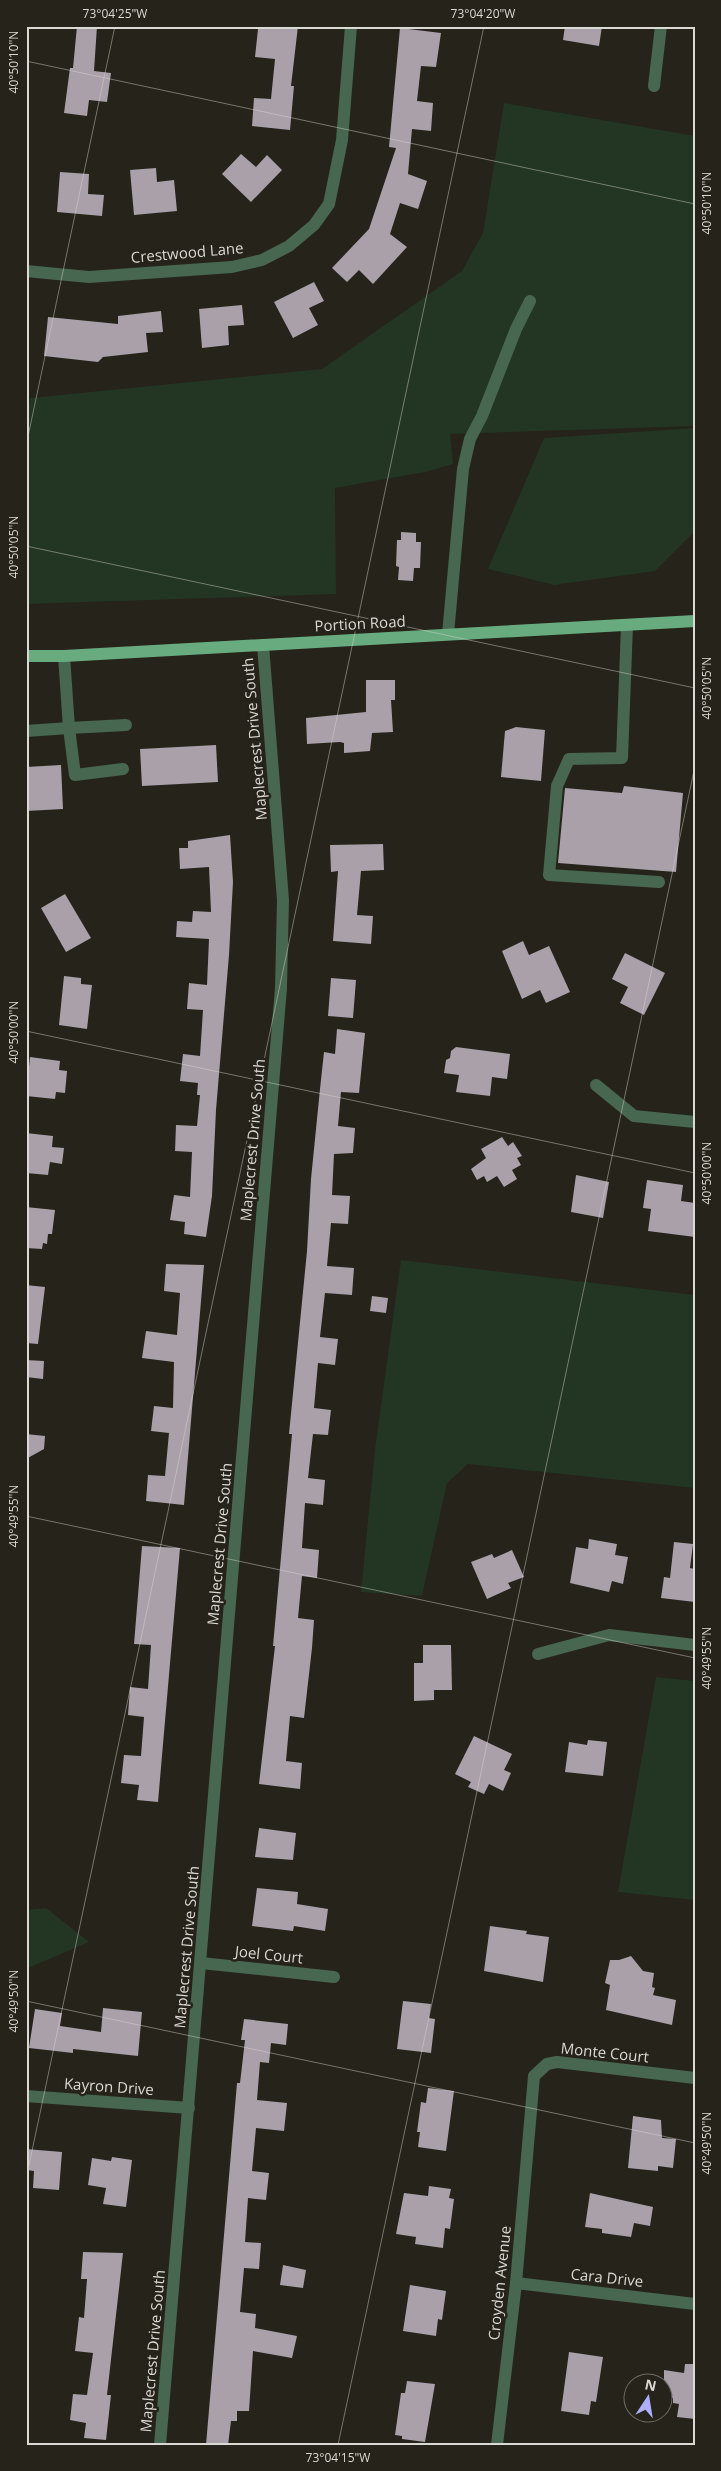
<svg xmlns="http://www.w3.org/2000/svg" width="721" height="2471" font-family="'Open Sans',sans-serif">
<rect width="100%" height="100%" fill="#25231a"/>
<g fill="#233523">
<polygon points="504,103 695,136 695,426 450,434 453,464 425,472 335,488 336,594 26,604 26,425 30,398 322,369 462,271 483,233"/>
<polygon points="695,428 695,531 655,571 554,585 488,569 544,438"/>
<polygon points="401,1260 695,1295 695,1488 468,1464 447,1483 422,1596 361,1592 375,1449"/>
<polygon points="656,1677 695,1681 695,1900 618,1892"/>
<polygon points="46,1908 89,1942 26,1969 26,1910"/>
</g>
<g fill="#a9a0aa">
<polygon points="77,26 97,26 94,71 111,73 107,102 89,100 87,116 64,113 70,68 73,68"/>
<polygon points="262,26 298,26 291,86 294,86 290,130 252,126 254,98 271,99 275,59 255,57 258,29 261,29"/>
<polygon points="565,26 602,26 599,46 563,40"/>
<polygon points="400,28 441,33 436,67 421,66 417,101 433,103 431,131 412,129 408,174 427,181 418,209 400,203 390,234 407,247 373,284 359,270 347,282 332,268 369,229 396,148 389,147"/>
<polygon points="241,154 256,167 267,155 282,170 251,202 222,174"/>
<polygon points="156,168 157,182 174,180 177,211 134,215 130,170"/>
<polygon points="60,172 89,174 88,194 104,195 102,216 57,212"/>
<polygon points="314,282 324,301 309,308 318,325 293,338 274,302"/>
<polygon points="242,305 244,325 228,326 229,345 202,348 199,309"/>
<polygon points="161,311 163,332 146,333 148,352 103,357 98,362 44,356 48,317 118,324 118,316"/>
<polygon points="401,532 416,533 416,542 421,542 420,568 414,568 413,581 398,580 399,567 396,566 397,540 401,540"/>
<polygon points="366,680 395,680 395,700 391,700 393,732 372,733 370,751 344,753 344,743 340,742 307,744 306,718 366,712"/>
<polygon points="516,727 545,730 541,781 501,777 505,731"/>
<polygon points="216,745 218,782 142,786 140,749"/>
<polygon points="61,765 63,809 26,811 26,767"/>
<polygon points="624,786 683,793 676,872 558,863 565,788 622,793"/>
<polygon points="230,835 233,882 229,955 216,1110 212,1196 206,1237 184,1234 185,1222 170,1220 174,1195 190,1197 192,1152 175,1151 176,1125 197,1126 200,1095 197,1095 198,1083 180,1081 183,1054 200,1056 203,1010 187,1009 189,983 207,985 209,939 176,937 177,921 192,922 193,911 211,912 209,867 180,869 179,848 188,848 188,841"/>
<polygon points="383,844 384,870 361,871 357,915 373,916 371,944 333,941 338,871 331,872 330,845"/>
<polygon points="65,894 91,938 66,952 41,908"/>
<polygon points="523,941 529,955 549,946 570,992 546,1003 540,990 522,999 502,951"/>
<polygon points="625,953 665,973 644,1015 620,1003 628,987 612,979"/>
<polygon points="64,976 81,978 81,984 92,985 87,1029 59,1025"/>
<polygon points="331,978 356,980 353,1018 328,1016"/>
<polygon points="337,1029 365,1033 359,1093 341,1092 338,1126 355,1128 353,1153 334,1154 332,1195 350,1196 348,1224 331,1223 327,1266 354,1268 352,1295 325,1293 320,1337 338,1339 335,1365 318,1363 314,1408 331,1410 328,1435 313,1434 308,1478 325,1480 323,1505 305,1503 302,1548 319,1550 317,1578 302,1576 298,1618 314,1620 312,1648 304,1718 290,1716 286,1761 302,1763 300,1789 259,1784 275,1646 273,1646 292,1434 289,1434 307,1251 311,1179 320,1089 324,1052 335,1054"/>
<polygon points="456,1047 510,1054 507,1079 492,1077 490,1096 456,1092 459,1075 444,1073 446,1060 450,1058 451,1051"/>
<polygon points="30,1057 60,1061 59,1070 67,1071 65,1093 56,1092 55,1099 26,1096"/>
<polygon points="26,1133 53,1136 52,1147 64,1148 62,1164 50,1162 48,1175 26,1173"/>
<polygon points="502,1137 508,1146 513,1142 522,1156 517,1158 521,1165 512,1170 517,1179 504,1187 497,1176 487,1182 484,1176 477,1180 471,1169 486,1158 481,1149"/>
<polygon points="576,1175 609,1182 603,1218 571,1212"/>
<polygon points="647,1180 683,1185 681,1201 695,1203 695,1237 648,1231 651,1209 643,1208"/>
<polygon points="26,1207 55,1210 52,1234 48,1234 47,1244 43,1243 42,1249 26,1248"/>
<polygon points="166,1264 204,1265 184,1505 146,1501 148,1475 165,1476 169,1433 151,1431 154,1406 173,1408 174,1362 142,1358 146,1331 177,1335 180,1293 164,1291"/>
<polygon points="26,1285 45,1287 38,1344 26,1343"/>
<polygon points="372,1296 388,1298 386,1313 370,1311"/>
<polygon points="26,1360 44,1361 43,1379 26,1377"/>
<polygon points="26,1434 45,1436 44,1449 26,1459"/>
<polygon points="589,1539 617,1544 615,1555 628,1557 623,1584 612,1581 609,1592 570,1583 576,1547 588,1549"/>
<polygon points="674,1542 693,1544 690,1568 695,1569 695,1602 661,1598 664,1577 670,1578"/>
<polygon points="142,1546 180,1548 158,1802 137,1800 139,1785 121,1783 124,1755 141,1756 144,1717 128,1715 130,1687 148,1689 151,1645 134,1644"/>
<polygon points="512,1550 524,1577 508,1583 511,1588 487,1599 471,1562 492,1554 494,1558"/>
<polygon points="423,1645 451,1645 452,1690 434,1690 434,1700 414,1701 414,1663 423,1663"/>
<polygon points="474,1736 512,1754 504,1770 511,1773 503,1791 489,1784 484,1794 468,1787 471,1782 455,1774"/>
<polygon points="588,1740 607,1742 603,1776 565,1772 569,1742 587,1745"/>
<polygon points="259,1828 296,1833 293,1860 255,1857"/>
<polygon points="257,1888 298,1892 297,1904 328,1909 325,1931 294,1926 293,1931 252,1926"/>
<polygon points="490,1926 527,1931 526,1934 549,1937 543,1982 484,1971"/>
<polygon points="631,1956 643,1971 654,1973 652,1987 655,1988 653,1995 676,2000 672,2025 606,2010 610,1985 605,1983 610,1960 619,1960"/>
<polygon points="403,2001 431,2004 429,2018 435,2019 431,2053 397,2049"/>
<polygon points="103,2008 142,2012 138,2056 73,2049 73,2053 29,2048 35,2009 62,2013 60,2026 101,2032"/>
<polygon points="244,2019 288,2024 286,2045 271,2043 269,2063 260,2062 257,2100 287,2103 284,2131 256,2128 252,2171 269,2173 266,2200 248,2198 245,2242 261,2243 259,2269 244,2268 240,2312 256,2314 255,2328 297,2336 292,2358 253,2351 249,2411 237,2411 237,2421 231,2421 228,2445 206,2445 237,2083 240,2083 245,2040 241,2040"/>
<polygon points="428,2088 454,2091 446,2151 418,2147 420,2132 417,2132 421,2102 426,2103"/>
<polygon points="633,2116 661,2120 662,2138 676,2139 673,2168 658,2166 658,2171 628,2168"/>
<polygon points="26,2149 62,2152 59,2190 33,2188 34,2171 26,2170"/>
<polygon points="112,2157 132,2160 126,2207 103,2204 106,2188 88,2185 92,2158 111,2161"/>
<polygon points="429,2186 451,2189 449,2198 454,2199 450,2229 445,2228 443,2248 415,2244 416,2237 396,2234 404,2193 428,2196"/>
<polygon points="590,2193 653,2207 650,2226 634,2223 631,2237 602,2233 602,2229 585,2227"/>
<polygon points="83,2252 123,2253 107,2395 111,2395 106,2440 84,2438 86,2423 70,2420 73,2394 87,2395 93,2353 75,2351 79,2317 84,2318 87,2279 81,2279"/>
<polygon points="283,2265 306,2270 303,2288 280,2285"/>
<polygon points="410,2285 446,2291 442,2320 438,2319 436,2336 403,2331"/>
<polygon points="569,2352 603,2357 596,2402 591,2401 589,2415 561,2411"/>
<polygon points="685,2364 695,2364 695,2419 677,2417 679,2404 673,2403 673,2398 664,2396 664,2370 684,2373"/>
<polygon points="407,2381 435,2384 425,2442 402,2439 402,2436 395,2435 401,2393 405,2393"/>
</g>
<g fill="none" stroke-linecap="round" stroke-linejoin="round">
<g stroke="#476751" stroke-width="12">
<polyline points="654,86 661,26"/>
<polyline points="26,271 89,277 232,267 262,260 289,246 314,225 329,204 342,140 351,26"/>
<polyline points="627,625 622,758 569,759 557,786 549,875 659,882"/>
<polyline points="448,634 463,469 470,439 482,416 516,329 530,301"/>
<polyline points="26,731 69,728 64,656"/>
<polyline points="123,769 75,775 69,728 126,725"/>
<polyline points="596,1085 634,1116 695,1122"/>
<polyline points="538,1654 609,1635 695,1645"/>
<polyline points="201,1963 334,1977"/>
<polyline points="26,2096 189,2108"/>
<polyline points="516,2283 695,2304"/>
<polyline points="160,2445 281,988 283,900 263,645"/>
<polyline points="497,2445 516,2283 534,2076 547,2064 557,2062 695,2078"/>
</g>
<polyline stroke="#68ab7f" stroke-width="12" points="26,656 64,656 695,621"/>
</g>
<path fill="none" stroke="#dbd9d3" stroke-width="1" stroke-opacity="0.45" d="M26,61L695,204M26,446L115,26M26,546L695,688M26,1031L695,1173M26,1516L695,1658M26,2001L695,2143M26,2179L484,26M338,2445L695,766"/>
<g text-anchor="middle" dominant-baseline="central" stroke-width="5" stroke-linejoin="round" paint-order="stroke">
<g font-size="15" fill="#dbd9d3" stroke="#25231a">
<text transform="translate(187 252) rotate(-5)">Crestwood Lane</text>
<text transform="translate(360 623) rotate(-3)">Portion Road</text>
<text transform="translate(254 739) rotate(-95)">Maplecrest Drive South</text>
<text transform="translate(252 1140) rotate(-85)">Maplecrest Drive South</text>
<text transform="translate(219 1544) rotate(-85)">Maplecrest Drive South</text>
<text transform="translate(186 1947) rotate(-85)">Maplecrest Drive South</text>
<text transform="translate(269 1954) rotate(6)">Joel Court</text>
<text transform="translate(605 2052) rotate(6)">Monte Court</text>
<text transform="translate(109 2086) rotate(4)">Kayron Drive</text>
<text transform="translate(607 2277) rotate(6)">Cara Drive</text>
<text transform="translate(499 2283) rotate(-84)">Croyden Avenue</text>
<text transform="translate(152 2351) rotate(-85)">Maplecrest Drive South</text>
</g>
</g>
<rect width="721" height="2471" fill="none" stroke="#25231a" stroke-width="55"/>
<g transform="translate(648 2398) rotate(12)"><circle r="24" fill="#25231a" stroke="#6e6c64"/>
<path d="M0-4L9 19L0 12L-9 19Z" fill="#adaffb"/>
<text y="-8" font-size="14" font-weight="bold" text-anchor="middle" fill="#dbd9d3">N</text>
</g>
<rect x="28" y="28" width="666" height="2416" fill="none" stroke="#dbd9d3" stroke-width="2"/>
<g font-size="12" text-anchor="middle" fill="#dbd9d3">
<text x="115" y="18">73°04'25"W</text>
<text x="483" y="18">73°04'20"W</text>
<text transform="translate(14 62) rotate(-90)" y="4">40°50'10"N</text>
<text transform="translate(707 203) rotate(-90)" y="4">40°50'10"N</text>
<text transform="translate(14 547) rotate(-90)" y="4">40°50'05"N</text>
<text transform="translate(707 688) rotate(-90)" y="4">40°50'05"N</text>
<text transform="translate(14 1032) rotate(-90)" y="4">40°50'00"N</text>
<text transform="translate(707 1173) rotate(-90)" y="4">40°50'00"N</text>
<text transform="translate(14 1516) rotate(-90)" y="4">40°49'55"N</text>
<text transform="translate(707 1658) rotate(-90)" y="4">40°49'55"N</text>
<text transform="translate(14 2001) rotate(-90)" y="4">40°49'50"N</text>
<text transform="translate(707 2143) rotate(-90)" y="4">40°49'50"N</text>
<text x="338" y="2462">73°04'15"W</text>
</g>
</svg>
